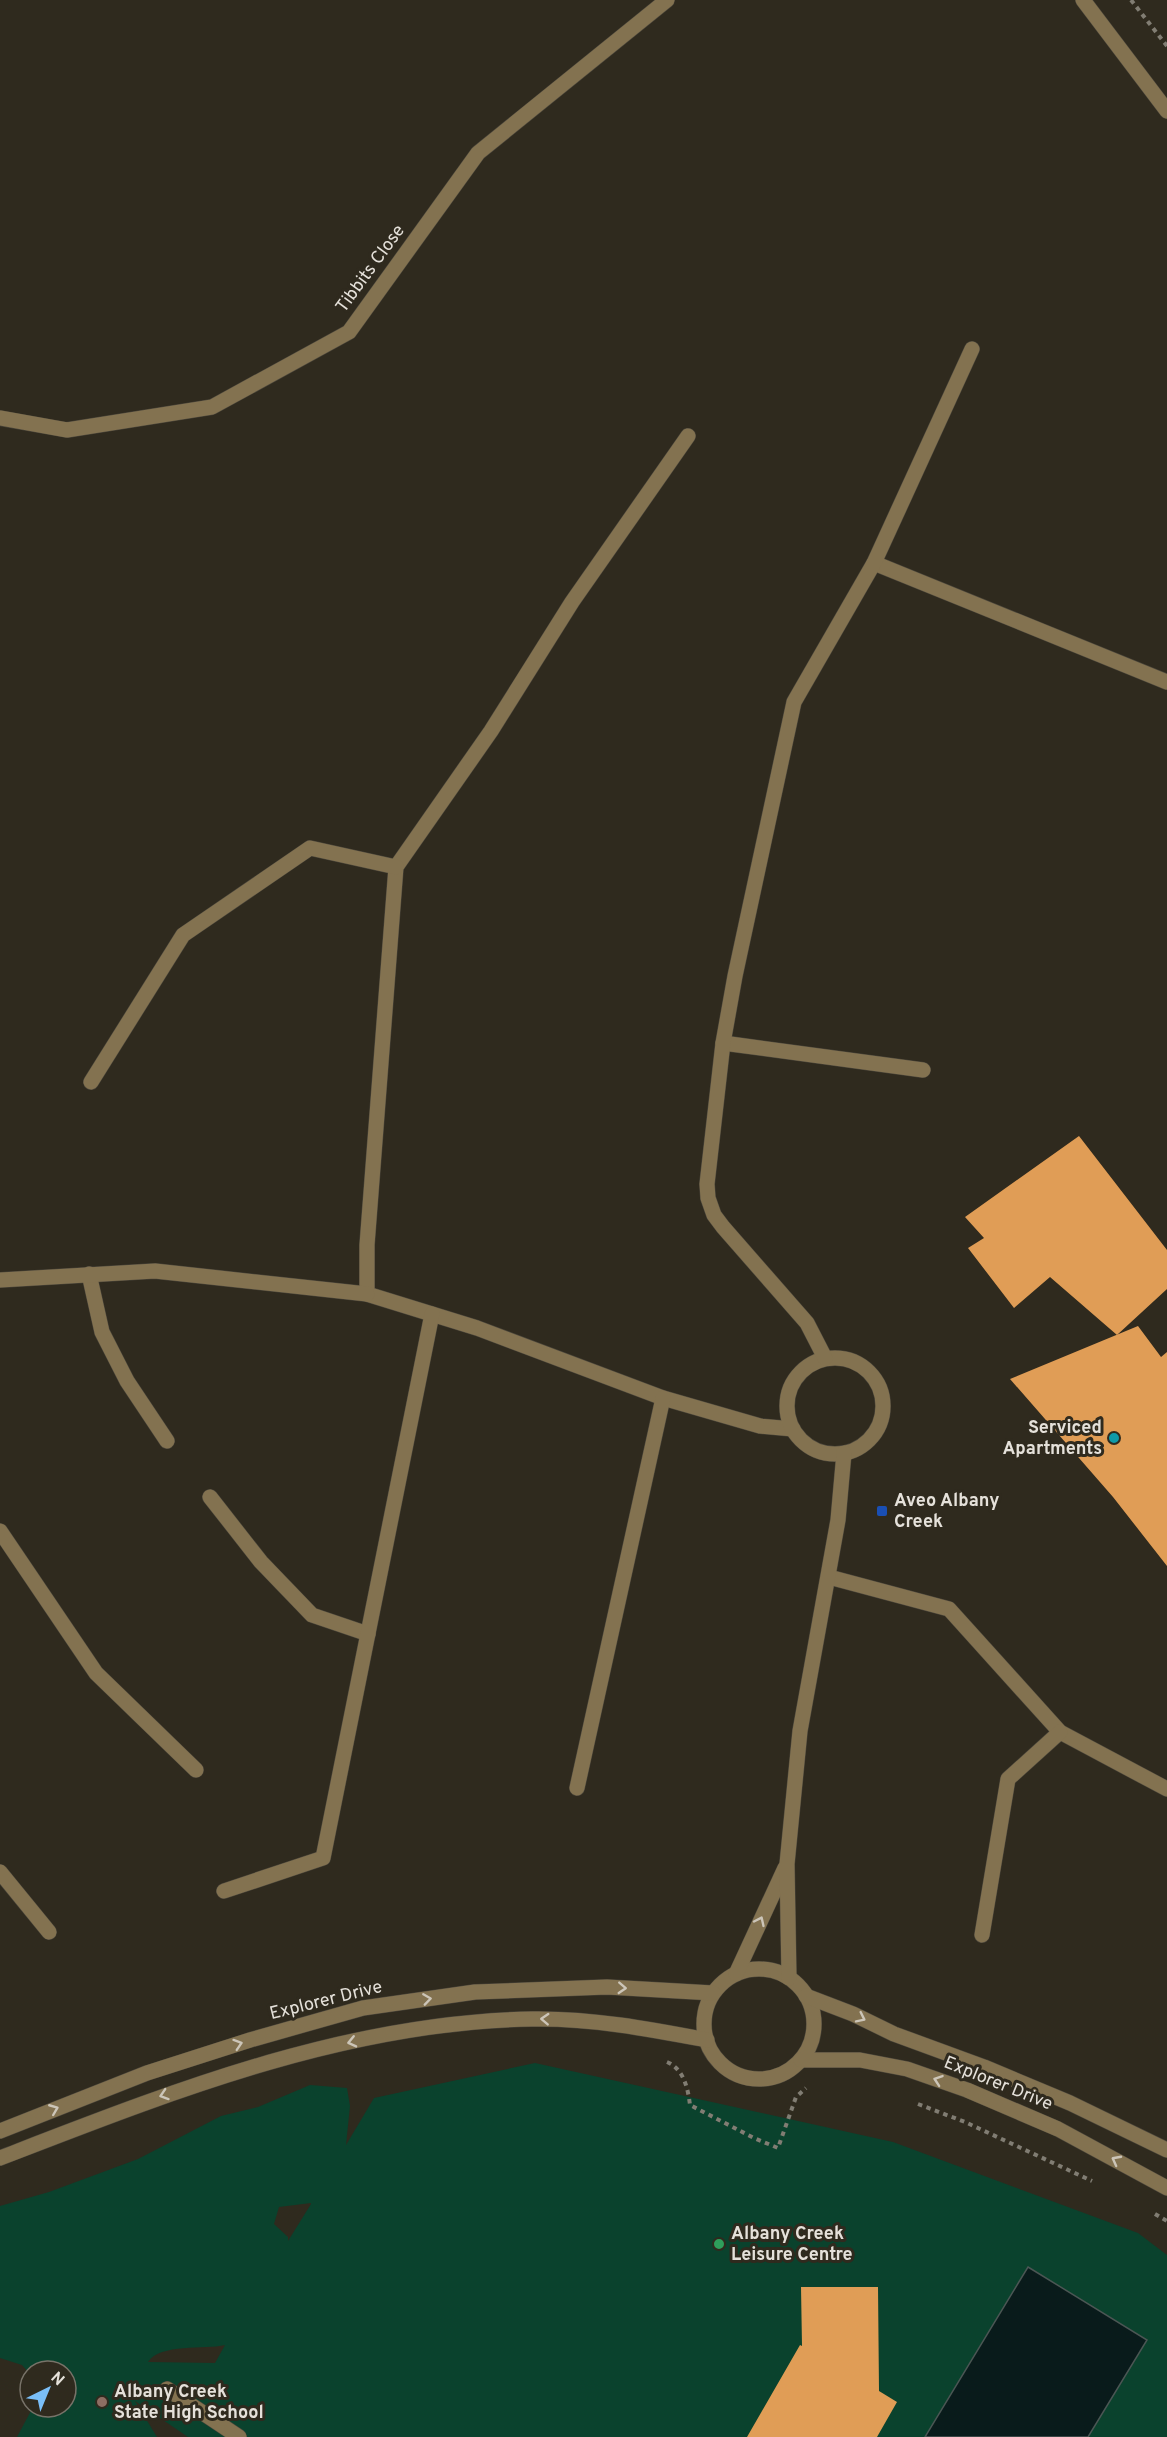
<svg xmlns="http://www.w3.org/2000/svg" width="1167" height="2437" font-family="Overpass,sans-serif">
<rect width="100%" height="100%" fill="#2f2a1e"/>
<path fill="#0a422d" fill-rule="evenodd" d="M535,2063L893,2142L1138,2233L1167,2255V2437H188L135,2401L157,2437H17L33,2407H66V2371H30V2374L22,2365L0,2358V2206L49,2192L138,2159L221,2116L258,2107L310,2085L347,2088L350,2106L346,2145L374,2098ZM311,2203V2204L288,2241V2237L274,2224L279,2207ZM225,2345L215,2363L148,2362C160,2343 205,2350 225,2345Z"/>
<polygon fill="#091b1b" stroke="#4b5654" stroke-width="1.5" points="1028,2267 1147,2340 1088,2437 925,2437"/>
<g fill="#e09d56">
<polygon points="1079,1136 1167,1250 1167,1289 1117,1335 1050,1277 1014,1308 968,1248 984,1238 965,1217"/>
<polygon points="1138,1326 1161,1357 1167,1352 1167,1566 1113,1497 1010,1379"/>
<polygon points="801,2287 878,2287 879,2391 897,2402 877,2437 747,2437 800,2345 802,2346"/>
</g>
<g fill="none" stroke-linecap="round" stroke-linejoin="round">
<defs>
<g id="minor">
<polyline points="1083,0 1167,111"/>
<polyline points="0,418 67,430 212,407 349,332 478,153 667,0"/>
<polyline points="688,436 572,602 491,731 396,867 367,1245 367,1294 477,1328 663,1398 760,1426 793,1429"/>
<polyline points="874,563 1167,682"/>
<polyline points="723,1043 923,1070"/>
<polyline points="91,1082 183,935 310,848 396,867"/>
<polyline points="89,1274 102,1332 127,1381 167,1441"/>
<polyline points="0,1280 155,1271 367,1294"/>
<circle cx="835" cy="1406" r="48"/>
<polyline points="825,1358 807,1323 723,1227 714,1215 708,1198 707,1184 723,1043 735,976 794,702 874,563 972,349"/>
<polyline points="210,1497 261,1562 312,1615 368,1634"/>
<polyline points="0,1531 96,1673 196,1770"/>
<polyline points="829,1577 949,1609 1060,1732 1167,1789"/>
<polyline points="577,1788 663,1398"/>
<polyline points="0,1872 49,1932"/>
<polyline points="224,1891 323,1858 432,1314"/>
<polyline points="982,1935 1008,1779 1060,1732"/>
<circle cx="759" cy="2024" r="55"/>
<polyline points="736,1974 785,1868"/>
<polyline points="789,1978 787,1864 800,1731 838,1520 844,1453"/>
<polyline points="806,1996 853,2014 894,2034 984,2067 1070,2103 1167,2150"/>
<polyline points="801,2060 860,2060 907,2069 967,2090 1058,2129 1167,2188"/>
<polyline points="0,2131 147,2073 250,2040 363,2008 475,1992 607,1987 713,1993"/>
<path d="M0,2158C171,2092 346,2022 532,2019C591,2018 649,2029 707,2040"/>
<polyline points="167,2389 239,2437"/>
</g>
</defs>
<use href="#minor" stroke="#4c473c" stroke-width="16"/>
<g stroke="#817d73" stroke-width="4" stroke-dasharray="4.5 4.5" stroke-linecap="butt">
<polyline points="1131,0 1167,46"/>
<path d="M667,2062C684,2069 688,2089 690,2105L754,2138L778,2148L796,2097L806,2088"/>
<polyline points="918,2104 965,2122 1092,2181"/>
<polyline points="1155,2214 1167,2221"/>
</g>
<use href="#minor" stroke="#837250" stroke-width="15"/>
</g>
<defs><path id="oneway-chevron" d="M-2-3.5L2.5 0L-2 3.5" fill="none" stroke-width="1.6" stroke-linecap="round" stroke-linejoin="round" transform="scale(1.5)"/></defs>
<g stroke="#ccc5b8">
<use href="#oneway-chevron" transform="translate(760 1921) rotate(-65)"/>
<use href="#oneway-chevron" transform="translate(622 1988) rotate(3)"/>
<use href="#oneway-chevron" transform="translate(427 1999) rotate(-8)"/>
<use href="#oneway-chevron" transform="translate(861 2018) rotate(26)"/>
<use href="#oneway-chevron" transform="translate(545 2019) rotate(-177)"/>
<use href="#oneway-chevron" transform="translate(352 2042) rotate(167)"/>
<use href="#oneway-chevron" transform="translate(238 2044) rotate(-18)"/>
<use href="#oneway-chevron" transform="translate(938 2080) rotate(-161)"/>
<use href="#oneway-chevron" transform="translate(164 2095) rotate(162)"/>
<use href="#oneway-chevron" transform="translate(54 2109) rotate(-22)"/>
<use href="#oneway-chevron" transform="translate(1116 2160) rotate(-152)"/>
</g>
<circle fill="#0f9aa8" stroke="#2f2a1e" stroke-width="2" cx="1114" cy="1438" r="6"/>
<rect fill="#1a4fb4" stroke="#2f2a1e" stroke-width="2" x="876" y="1505" width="12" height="12" rx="3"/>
<circle fill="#2e9e5b" stroke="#2f2a1e" stroke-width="2" cx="719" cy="2244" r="6"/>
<circle fill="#8d6e63" stroke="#2f2a1e" stroke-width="2" cx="102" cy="2402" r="6"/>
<g text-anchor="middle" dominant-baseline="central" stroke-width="6" stroke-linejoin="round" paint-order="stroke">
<g font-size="18" fill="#e5e1da" stroke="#2f2a1e">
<text transform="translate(371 269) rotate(-54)">Tibbits Close</text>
<text transform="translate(326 2001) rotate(-14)">Explorer Drive</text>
<text transform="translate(998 2084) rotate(22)">Explorer Drive</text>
</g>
<g font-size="18" font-weight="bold" fill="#e5e1da" stroke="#2f2a1e" text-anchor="start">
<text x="1102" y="1428" text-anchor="end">Serviced<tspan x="1102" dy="21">Apartments</tspan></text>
<text x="894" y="1501">Aveo Albany<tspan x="894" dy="21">Creek</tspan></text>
<text x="731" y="2234">Albany Creek<tspan x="731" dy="21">Leisure Centre</tspan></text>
<text x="114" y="2392">Albany Creek<tspan x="114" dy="21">State High School</tspan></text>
</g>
</g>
<g transform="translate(48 2389) rotate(43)"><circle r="28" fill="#2f2a1e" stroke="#787369" stroke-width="1.5"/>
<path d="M0-4.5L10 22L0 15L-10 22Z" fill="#7abff8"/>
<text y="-9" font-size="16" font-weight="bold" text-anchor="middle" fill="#e5e1da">N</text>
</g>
</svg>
